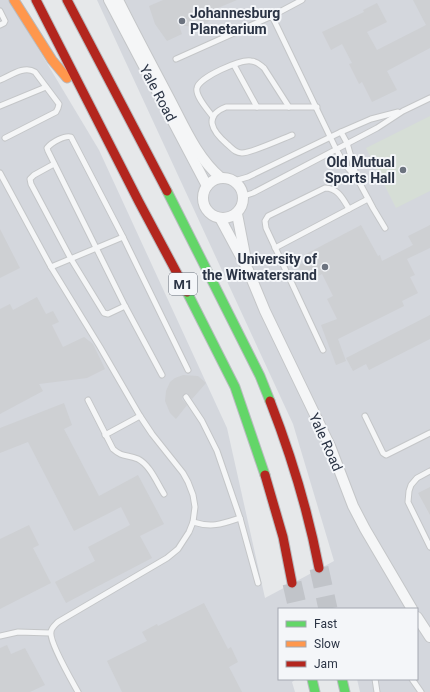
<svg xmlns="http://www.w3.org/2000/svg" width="430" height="692" font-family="Roboto,sans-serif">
<rect width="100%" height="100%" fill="#e6e8ea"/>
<polygon fill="#d4d7dd" points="0,0 9,0 99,150 227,428 265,598 334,561 293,424 97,0 430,0 430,692 360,692 357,679 417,679 417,609 279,609 279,679 296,679 292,682 295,692 0,692"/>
<polygon fill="#d6ded6" points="430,116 430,191 396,208 366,148"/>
<g fill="#ced0d3">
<polygon points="163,0 237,0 218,8 217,13 207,23 193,27 179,25 182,34 167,41 155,24 149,6"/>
<polygon points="413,0 430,0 430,48 387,71 397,90 372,102 362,82 359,84 349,64 352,63 342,44 331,50 322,32 364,12 363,10 377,3 387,22 367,32 377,50 426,25"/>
<polygon points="361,225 378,256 380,255 382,261 413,245 408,236 430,225 430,248 407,259 415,275 410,277 418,293 402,301 404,306 338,339 346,361 336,365 321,325 337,319 327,299 333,296 322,274 307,282 298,266 307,261 304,255"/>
<polygon points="0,229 20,268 0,278"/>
<polygon points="37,297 46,314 53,311 59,322 52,325 63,347 84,337 93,344 105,369 87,378 39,384 43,391 0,414 0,309 10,304 13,310"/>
<polygon points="430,315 430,339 369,370 366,364 353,371 346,358"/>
<polygon points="183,375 198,376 206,383 192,399 187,393 183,395 182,399 187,405 176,419 170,413 165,401 166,391 170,382 175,378"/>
<polygon points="64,403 72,425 64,429 99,496 138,475 164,524 140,536 152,558 66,603 55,582 95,561 88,547 130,525 121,507 74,531 28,442 0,453 0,428"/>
<polygon points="430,487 430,515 418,493"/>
<polygon points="29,525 39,545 33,548 51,583 0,609 0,539"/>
<polygon points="204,603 228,649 231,647 238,662 229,667 242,692 122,692 107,661 147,641 142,632 157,624 158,626"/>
<polygon points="7,645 11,654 25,648 45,685 30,692 0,692 0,648"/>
</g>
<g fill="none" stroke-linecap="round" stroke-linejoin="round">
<g stroke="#c1c4c9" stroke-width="19" stroke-dasharray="19 10" stroke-linecap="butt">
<polyline points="319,568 328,609"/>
<polyline points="292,583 298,609"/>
</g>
<defs>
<g id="lane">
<polyline points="0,11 5,21 4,23 0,25"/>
<polyline points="272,16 336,149 345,165 357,178"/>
<polyline points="176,59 272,16 302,0"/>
<polyline points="234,65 257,107"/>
<path d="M0,80C10,76 24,65 35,72L59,104L58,108L56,112L5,138"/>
<polyline points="0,106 46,87"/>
<path d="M213,117C208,110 195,96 197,88C199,77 241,59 251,61C257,61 260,65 264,68L289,107"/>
<polyline points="341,132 347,143 357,178 373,208 385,228"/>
<path d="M292,135C282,139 251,153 242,153C235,153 232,148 227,144C212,131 203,116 226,107H317"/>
<polyline points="54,164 34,175 30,179 31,184 71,259 104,313 108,314 125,306"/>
<path d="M0,173L51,267L100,347L140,416L152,434L183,473L188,482L193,495L195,507L193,522L189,532L178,549L167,558L58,622C55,625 51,628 51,632C49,642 72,681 78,692"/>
<polyline points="234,181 248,177 341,132 371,119 398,112"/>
<polyline points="244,196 253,193 377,128 403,111 430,98"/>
<polyline points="275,248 368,199"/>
<polyline points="51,267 123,237"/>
<path d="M323,350L266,228L265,221L268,216L325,188C338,188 343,199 349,209"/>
<path d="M162,375L125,306L48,151L47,148C52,142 65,135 71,137L123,237L188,370"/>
<polyline points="186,397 202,421 217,451 240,518 258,583"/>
<path d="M88,400L113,449C123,458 127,454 138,459C150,465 157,483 164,494"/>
<polyline points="365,416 383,453 386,455 430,433"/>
<polyline points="105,435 140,416"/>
<polyline points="430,471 417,478 411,485 409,491 408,502 430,547"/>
<path d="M193,522C212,528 222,524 240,518"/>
<polyline points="0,636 18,632 50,633"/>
<polyline points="375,679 377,692"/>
<polyline points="412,679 421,692"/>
</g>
<g id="street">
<polyline points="109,0 207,186"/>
<path d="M118,0C134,32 151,64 168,96C183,124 196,157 221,178"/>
<circle cx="223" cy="198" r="20"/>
<polyline points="237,214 246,260"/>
<polyline points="220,218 248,270 265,311 330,446 353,506 365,529 412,609"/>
<polyline points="417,617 430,637"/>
</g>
<g id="fast">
<polyline points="167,191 260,376 270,401"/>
<polyline points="187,292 235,387 265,475"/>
<polyline points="312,679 315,692"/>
<polyline points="342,679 345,692"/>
</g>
<polyline id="slow" points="14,0 52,60 67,78"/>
<g id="jam">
<polyline points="36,0 139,202 187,292"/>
<polyline points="67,0 167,191"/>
<path d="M270,401C291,455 308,511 319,568"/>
<polyline points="265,475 283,537 292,583"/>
</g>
</defs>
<use href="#lane" stroke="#c4c6c8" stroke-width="7"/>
<use href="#street" stroke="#c4c6c8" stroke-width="12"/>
<use href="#fast" stroke="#b8bbbf" stroke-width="11"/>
<use href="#slow" stroke="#b8bbbf" stroke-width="11"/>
<use href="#jam" stroke="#b8bbbf" stroke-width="11"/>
<use href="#lane" stroke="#f5f6f7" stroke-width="5"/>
<use href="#street" stroke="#f5f6f7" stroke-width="10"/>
<use href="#fast" stroke="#63d668" stroke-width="9"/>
<use href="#slow" stroke="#ff974d" stroke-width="9"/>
<use href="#jam" stroke="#b3261e" stroke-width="9"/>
</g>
<g fill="#6c737f" stroke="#f4f6f9" stroke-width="1.5">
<circle cx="182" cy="21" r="4"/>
<circle cx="403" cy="170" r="4"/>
<circle cx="325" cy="267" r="4"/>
</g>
<g text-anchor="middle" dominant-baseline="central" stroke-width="4" stroke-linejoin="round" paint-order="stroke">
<rect fill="#f4f6f9" stroke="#676e7b" stroke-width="1" x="169" y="273" width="28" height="22" rx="3"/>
<g font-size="13" font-weight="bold" fill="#2b3445">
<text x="183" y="284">M1</text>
</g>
<g font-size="14" font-weight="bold" fill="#2b3445" stroke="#f4f6f9" text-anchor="end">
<text x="190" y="13" text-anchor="start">Johannesburg<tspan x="190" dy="16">Planetarium</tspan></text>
<text x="395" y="162">Old Mutual<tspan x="395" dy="16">Sports Hall</tspan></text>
<text x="317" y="259">University of<tspan x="317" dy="16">the Witwatersrand</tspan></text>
</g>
<g font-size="14" fill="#2b3445" stroke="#f4f6f9">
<text transform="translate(158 93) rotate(62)">Yale Road</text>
<text transform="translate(326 442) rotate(66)">Yale Road</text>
</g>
</g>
<rect x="278" y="608" width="140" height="72" fill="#f4f6f9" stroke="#a4a8b1"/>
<rect x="286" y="621" width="20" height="6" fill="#63d668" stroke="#a4a8b1"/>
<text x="314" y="628" font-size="12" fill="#2b3445">Fast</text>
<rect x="286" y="641" width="20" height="6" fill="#ff974d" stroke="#a4a8b1"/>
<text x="314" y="648" font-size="12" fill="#2b3445">Slow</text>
<rect x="286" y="661" width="20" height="6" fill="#b3261e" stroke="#a4a8b1"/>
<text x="314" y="668" font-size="12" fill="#2b3445">Jam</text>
</svg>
